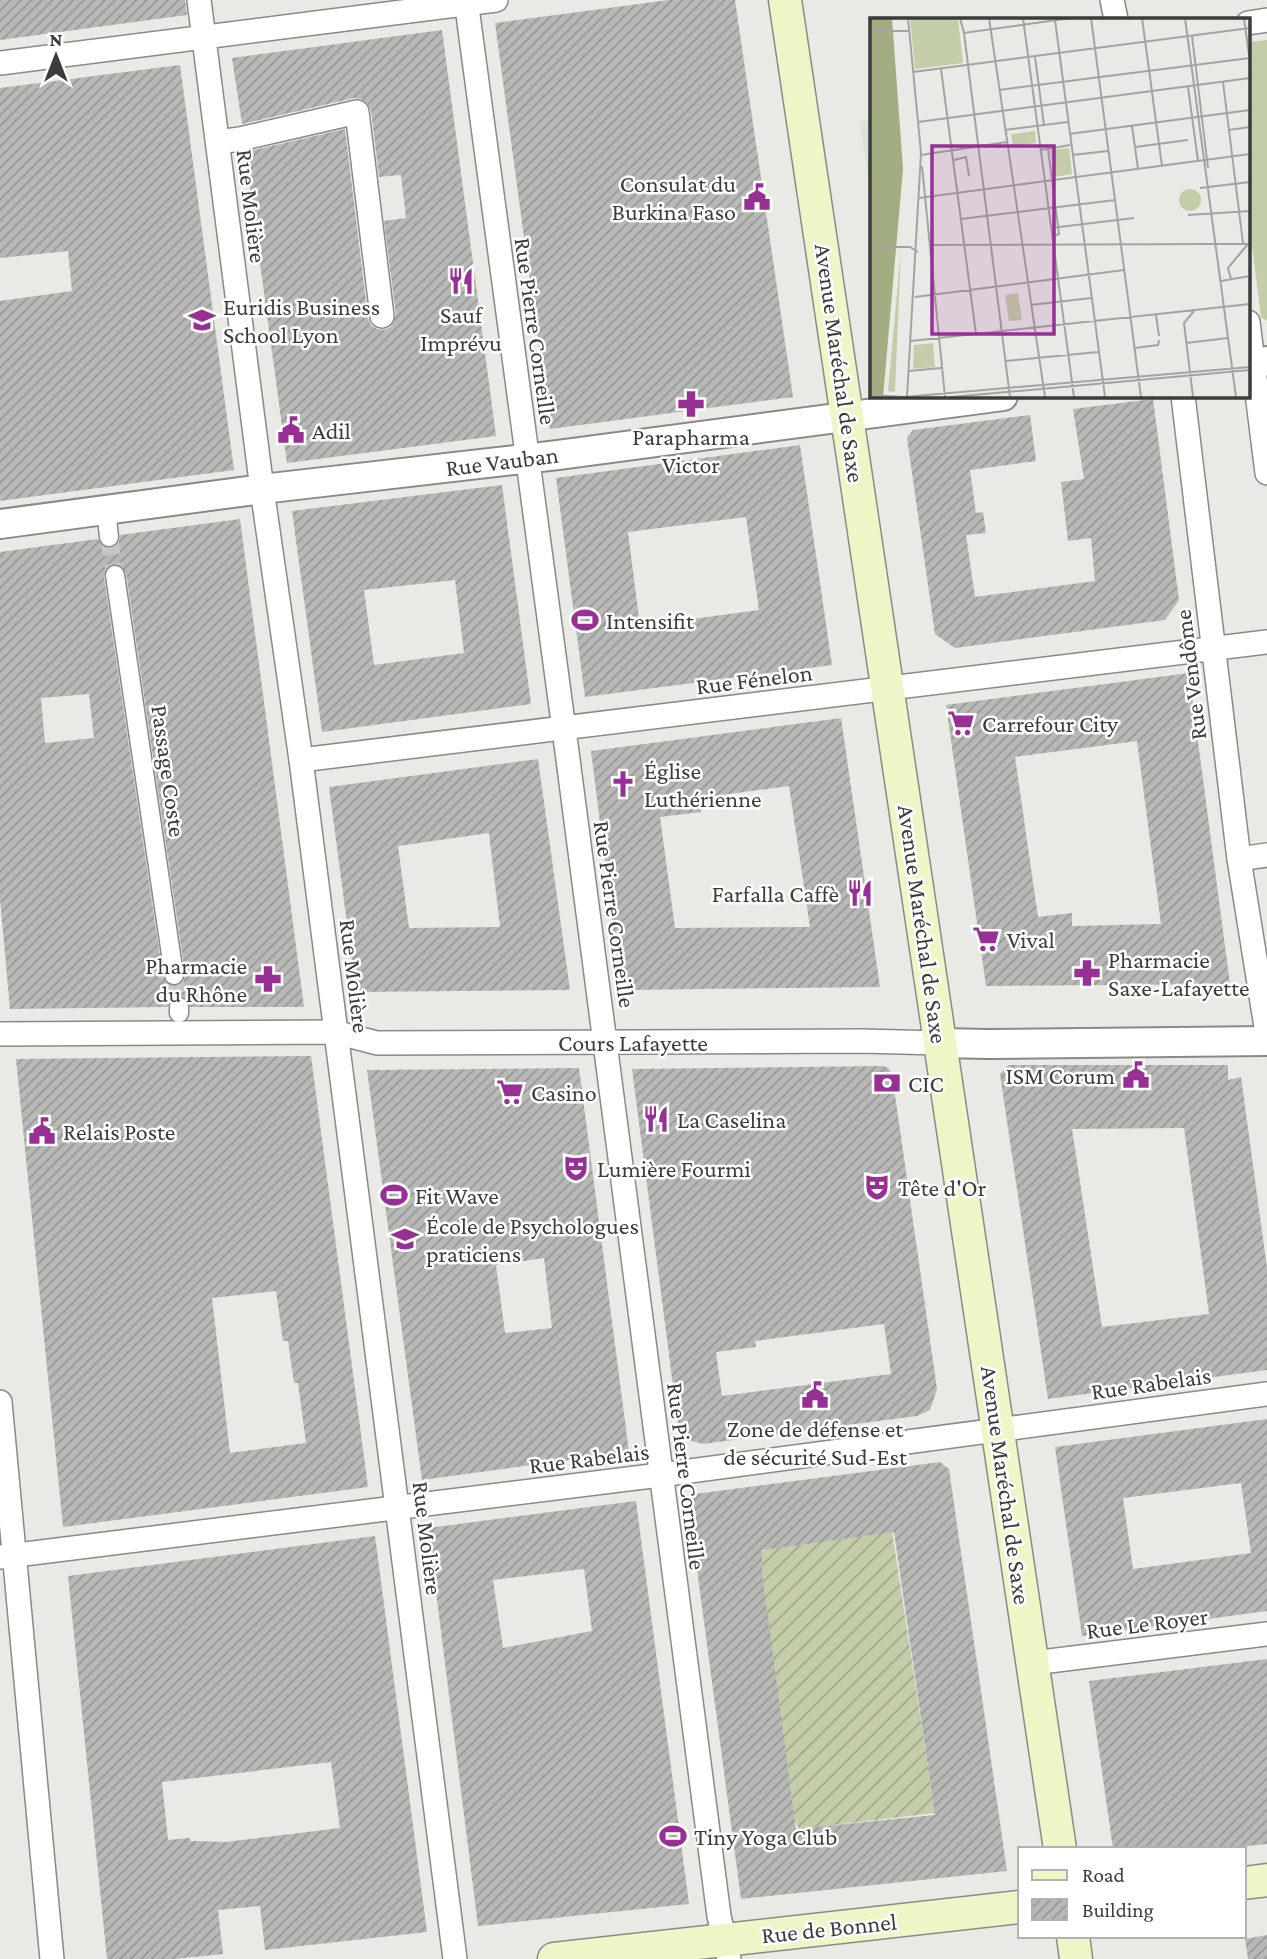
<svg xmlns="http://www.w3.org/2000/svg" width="1267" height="1959" font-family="'Crimson Pro',serif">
<defs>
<pattern id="garden-furrows" width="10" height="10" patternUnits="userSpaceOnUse" patternTransform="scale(1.75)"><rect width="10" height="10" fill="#c4cda9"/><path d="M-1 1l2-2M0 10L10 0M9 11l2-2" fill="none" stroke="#a0a88b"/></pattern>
<pattern id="building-hatch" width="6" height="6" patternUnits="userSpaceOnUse" patternTransform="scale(1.75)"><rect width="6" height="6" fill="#b8b9b6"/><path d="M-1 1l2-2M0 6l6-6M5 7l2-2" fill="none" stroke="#979895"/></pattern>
</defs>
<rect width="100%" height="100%" fill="#e9eae6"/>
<polygon fill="#dee1d6" points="871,121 872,121 871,201 860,122"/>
<polygon fill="#c4cda9" points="1267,40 1267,321 1261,317 1248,215 1248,42"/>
<polygon fill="url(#garden-furrows)" points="892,1531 935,1813 799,1829 795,1821 757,1555 766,1549"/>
<g fill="url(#building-hatch)" fill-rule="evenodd">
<polygon points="0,0 185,0 187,15 0,40"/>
<polygon points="669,0 735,0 793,397 550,429 495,23"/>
<polygon points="442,30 496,436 287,463 245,152 345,129 368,318 371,325 377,329 384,330 391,327 396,315 384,221 406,218 401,175 379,177 371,110 367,103 361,99 354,98 242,124 232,58"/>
<polygon points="180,65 234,470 0,501 0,301 72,291 68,251 0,258 0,88"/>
<polygon points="1153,399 1179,600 1165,620 955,648 935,634 907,438 913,430 1030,415 1036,461 970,470 976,513 983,512 986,533 966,535 975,597 1095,581 1091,538 1068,541 1061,482 1084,479 1073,409"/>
<path d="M800,445L832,665L585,697L556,478ZM746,517L759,610L640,626L628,532Z"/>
<path d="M502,485L531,704L322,732L292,511ZM455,580L464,653L374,665L364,590Z"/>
<path d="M240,519L304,1007H190L185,998L178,996L170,1001L168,1007L10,1009L0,899V552L98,539L104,547L111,548L119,542L120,535ZM113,564L120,565L126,573L185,973L184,980L176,986L169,985L163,977L104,577L105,570ZM89,694L94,738L45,743L41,698Z"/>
<path d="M1189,673L1230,984L986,986L946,705ZM1137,741L1161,924L1072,926V913L1038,917L1015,757Z"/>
<path d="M841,718L880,987L621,990L591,751ZM789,786L810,927L675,928L660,817L701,812L700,798Z"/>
<path d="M538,759L570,990L356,992L329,787ZM489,833L500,927L409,928L398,846Z"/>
<path d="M311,1056L368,1487L63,1527L16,1059ZM276,1291L283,1341H288L294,1383H298L306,1443L230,1453L212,1298Z"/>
<path d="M1008,1065H1228V1080L1241,1077L1267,1268V1370L1048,1399L1000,1074ZM1184,1128L1209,1314L1102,1327L1072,1129Z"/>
<path d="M883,1066L888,1068L892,1074L937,1389L930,1410L917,1416L703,1444L688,1440L678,1424L632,1069ZM884,1324L891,1374L722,1396L716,1352L756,1347L755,1341Z"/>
<path d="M579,1068L629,1452L422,1480L367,1070ZM544,1258L552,1328L505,1333L496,1265Z"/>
<path d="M1267,1419V1611L1082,1636L1055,1447ZM1241,1483L1251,1553L1133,1569L1123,1498Z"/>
<path d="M940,1462L949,1469L1007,1871L741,1899L687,1495ZM894,1532L935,1815L796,1829L762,1573V1550Z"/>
<path d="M636,1501L689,1904L478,1926L428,1528ZM584,1569L592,1631L503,1648L493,1580Z"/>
<path d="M375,1536L427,1932L265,1950L260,1906L218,1910L223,1954L174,1959H107L68,1576ZM331,1762L340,1828L225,1842L193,1841H190V1838L168,1840L162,1782Z"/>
<polygon points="1267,1659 1267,1844 1218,1849 1113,1849 1089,1681"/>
<polygon points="1267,1935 1267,1959 1248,1959 1245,1939"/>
</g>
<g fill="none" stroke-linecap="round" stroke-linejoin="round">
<g stroke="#c6c7c4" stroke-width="18" stroke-dasharray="18 9" stroke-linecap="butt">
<polyline points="109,537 115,575"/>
<polyline points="174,975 179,1007"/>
</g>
<defs>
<g id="pedestrian">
<polyline points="106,509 109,537"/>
<polyline points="115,575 174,975"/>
<polyline points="179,1007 179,1013"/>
</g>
<g id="minor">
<polyline points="199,0 262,489 301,760 455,1959"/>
<polyline points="466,0 567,752 719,1916 729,1959"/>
<polyline points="1112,0 1116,19"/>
<polyline points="1248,23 1267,20"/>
<polyline points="0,63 496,0"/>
<polyline points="218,142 240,139 357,112 382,316"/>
<polyline points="1248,322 1267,473"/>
<polyline points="1183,396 1239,859 1267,1033"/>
<polyline points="301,760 1267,642"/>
<polyline points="1239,859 1267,855"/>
<polyline points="0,1034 335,1032 377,1043 861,1041 940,1043"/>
<polyline points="0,1402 52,1959"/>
<polyline points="0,1557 660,1475 1267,1394"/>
<polyline points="1033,1663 1267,1634"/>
</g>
<g id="tertiary">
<polyline points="1248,364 1267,361"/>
<polyline points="0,524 262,489 558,455 1003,396"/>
<polyline points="940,1043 988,1044 1267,1041"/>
</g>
<g id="secondary">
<polyline points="785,0 1060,1849"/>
<polyline points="1244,1883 1267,1880"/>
<polyline points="1073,1936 1076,1959"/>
<polyline points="554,1959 1020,1907"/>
</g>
</defs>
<use href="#pedestrian" stroke="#898a87" stroke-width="21"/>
<use href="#minor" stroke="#898a87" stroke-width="26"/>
<use href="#tertiary" stroke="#898a87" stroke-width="32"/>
<use href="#secondary" stroke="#898a87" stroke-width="35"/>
<use href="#pedestrian" stroke="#fff" stroke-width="18"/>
<use href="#minor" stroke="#fff" stroke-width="23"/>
<use href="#tertiary" stroke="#fff" stroke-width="28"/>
<use href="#secondary" stroke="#eef5c7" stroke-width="32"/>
</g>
<defs>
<symbol id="civic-bare" viewBox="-9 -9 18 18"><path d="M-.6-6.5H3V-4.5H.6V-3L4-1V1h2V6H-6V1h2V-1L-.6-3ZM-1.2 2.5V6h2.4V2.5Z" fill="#973095" stroke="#fff" stroke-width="2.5" paint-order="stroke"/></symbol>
<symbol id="restaurant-bare" viewBox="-9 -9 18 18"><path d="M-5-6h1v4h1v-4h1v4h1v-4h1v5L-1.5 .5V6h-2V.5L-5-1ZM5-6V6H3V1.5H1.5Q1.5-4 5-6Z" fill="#973095" stroke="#fff" stroke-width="2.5" paint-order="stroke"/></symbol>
<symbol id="university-bare" viewBox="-9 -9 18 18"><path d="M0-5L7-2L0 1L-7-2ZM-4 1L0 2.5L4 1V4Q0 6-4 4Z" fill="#973095" stroke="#fff" stroke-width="2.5" paint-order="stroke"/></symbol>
<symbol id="pharmacy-bare" viewBox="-9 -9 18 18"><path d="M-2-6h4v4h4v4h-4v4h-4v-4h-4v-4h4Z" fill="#973095" stroke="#fff" stroke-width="2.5" paint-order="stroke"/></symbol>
<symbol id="stadium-bare" viewBox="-9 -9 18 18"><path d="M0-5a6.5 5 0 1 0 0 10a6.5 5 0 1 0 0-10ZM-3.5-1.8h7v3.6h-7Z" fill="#973095" stroke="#fff" stroke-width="2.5" paint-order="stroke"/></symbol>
<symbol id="supermarket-bare" viewBox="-9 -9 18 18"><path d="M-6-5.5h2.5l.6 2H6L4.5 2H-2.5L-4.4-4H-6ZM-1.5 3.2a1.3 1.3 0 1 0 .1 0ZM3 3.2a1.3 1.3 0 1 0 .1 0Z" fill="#973095" stroke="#fff" stroke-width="2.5" paint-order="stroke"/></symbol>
<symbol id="church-bare" viewBox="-9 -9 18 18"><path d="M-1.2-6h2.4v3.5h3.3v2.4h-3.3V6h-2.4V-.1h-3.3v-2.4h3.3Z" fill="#973095" stroke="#fff" stroke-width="2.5" paint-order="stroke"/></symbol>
<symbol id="bank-bare" viewBox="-9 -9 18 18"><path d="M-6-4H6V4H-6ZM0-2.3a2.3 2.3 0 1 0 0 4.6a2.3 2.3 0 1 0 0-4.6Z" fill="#973095" stroke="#fff" stroke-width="2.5" paint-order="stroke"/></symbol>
<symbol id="theatre-bare" viewBox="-9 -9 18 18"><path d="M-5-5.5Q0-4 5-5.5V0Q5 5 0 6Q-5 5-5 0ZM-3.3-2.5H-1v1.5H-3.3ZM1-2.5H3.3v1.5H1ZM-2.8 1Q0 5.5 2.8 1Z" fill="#973095" stroke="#fff" stroke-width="2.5" paint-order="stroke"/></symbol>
</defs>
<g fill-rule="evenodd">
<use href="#civic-bare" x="738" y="178" width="38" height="38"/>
<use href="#restaurant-bare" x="442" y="262" width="38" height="38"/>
<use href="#university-bare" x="183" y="301" width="38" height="38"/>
<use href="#pharmacy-bare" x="672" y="385" width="38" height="38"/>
<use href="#civic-bare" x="272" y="411" width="38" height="38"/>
<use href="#stadium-bare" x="566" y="601" width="38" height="38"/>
<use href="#supermarket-bare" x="942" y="704" width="38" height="38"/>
<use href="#church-bare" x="604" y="765" width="38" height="38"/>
<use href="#restaurant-bare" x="841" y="874" width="38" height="38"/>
<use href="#supermarket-bare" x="967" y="920" width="38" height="38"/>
<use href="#pharmacy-bare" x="1068" y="954" width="38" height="38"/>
<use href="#pharmacy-bare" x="249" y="960" width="38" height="38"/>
<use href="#civic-bare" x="1117" y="1056" width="38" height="38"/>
<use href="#bank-bare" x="868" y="1064" width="38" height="38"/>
<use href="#supermarket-bare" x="491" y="1073" width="38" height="38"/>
<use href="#restaurant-bare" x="637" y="1100" width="38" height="38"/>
<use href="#civic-bare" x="23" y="1112" width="38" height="38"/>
<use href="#theatre-bare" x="557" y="1149" width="38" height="38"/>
<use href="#theatre-bare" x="858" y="1168" width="38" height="38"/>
<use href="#stadium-bare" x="375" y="1176" width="38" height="38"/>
<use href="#university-bare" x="386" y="1220" width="38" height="38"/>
<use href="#civic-bare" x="796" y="1376" width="38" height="38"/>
<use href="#stadium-bare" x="654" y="1817" width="38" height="38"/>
</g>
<g text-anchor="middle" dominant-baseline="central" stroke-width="5" stroke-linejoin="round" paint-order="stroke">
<g font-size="24" fill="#3b3c3b" stroke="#fff" text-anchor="start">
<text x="736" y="183" text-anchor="end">Consulat du<tspan x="736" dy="28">Burkina Faso</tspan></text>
<text x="223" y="306">Euridis Business<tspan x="223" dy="28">School Lyon</tspan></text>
<text x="461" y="314" text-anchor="middle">Sauf<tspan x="461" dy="28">Imprévu</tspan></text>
<text x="312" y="430">Adil</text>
<text x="691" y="436" text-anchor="middle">Parapharma<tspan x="691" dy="28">Victor</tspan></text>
<text x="606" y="620">Intensifit</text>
<text x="982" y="723">Carrefour City</text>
<text x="644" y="770">Église<tspan x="644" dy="28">Luthérienne</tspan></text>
<text x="839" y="893" text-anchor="end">Farfalla Caffè</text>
<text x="1007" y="939">Vival</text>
<text x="1108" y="959">Pharmacie<tspan x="1108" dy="28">Saxe-Lafayette</tspan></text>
<text x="247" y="965" text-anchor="end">Pharmacie<tspan x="247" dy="28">du Rhône</tspan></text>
<text x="1115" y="1075" text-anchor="end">ISM Corum</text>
<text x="908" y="1083">CIC</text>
<text x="531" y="1092">Casino</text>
<text x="677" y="1119">La Caselina</text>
<text x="63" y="1131">Relais Poste</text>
<text x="597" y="1168">Lumière Fourmi</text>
<text x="898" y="1187">Tête d'Or</text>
<text x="415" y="1195">Fit Wave</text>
<text x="426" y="1225">École de Psychologues<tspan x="426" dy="28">praticiens</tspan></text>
<text x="815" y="1428" text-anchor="middle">Zone de défense et<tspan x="815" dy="28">de sécurité Sud-Est</tspan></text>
<text x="694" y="1836">Tiny Yoga Club</text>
</g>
<g font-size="24" fill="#3b3c3b" stroke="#fff">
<text transform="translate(252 206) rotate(83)">Rue Molière</text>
<text transform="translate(536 331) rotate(82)">Rue Pierre Corneille</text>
<text transform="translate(840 363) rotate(82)">Avenue Maréchal de Saxe</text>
<text transform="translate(502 461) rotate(-7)">Rue Vauban</text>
<text transform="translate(1190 675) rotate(-97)">Rue Vendôme</text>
<text transform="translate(754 679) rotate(-7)">Rue Fénelon</text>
<text transform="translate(169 771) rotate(82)">Passage Coste</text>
<text transform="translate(615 914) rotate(82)">Rue Pierre Corneille</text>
<text transform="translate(923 924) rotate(82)">Avenue Maréchal de Saxe</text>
<text transform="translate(355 976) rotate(83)">Rue Molière</text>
<text x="633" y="1042">Cours Lafayette</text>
<text transform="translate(1151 1383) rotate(-8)">Rue Rabelais</text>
<text transform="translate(589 1458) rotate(-7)">Rue Rabelais</text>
<text transform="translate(687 1476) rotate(83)">Rue Pierre Corneille</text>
<text transform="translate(1006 1485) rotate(82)">Avenue Maréchal de Saxe</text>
<text transform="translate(428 1538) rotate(83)">Rue Molière</text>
<text transform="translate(1147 1623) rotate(-7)">Rue Le Royer</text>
<text transform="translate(829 1928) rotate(-6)">Rue de Bonnel</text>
</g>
</g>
<g transform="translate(870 18)">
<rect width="380" height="380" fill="#e9eae6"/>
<path d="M31,231L25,374L18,373Z" fill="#c4cda9"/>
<path d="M40,0H88L93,45L45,51ZM165,113L166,125L143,128L141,116ZM199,130L202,156L184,159L180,132ZM309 182a11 11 0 1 1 22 0a11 11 0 1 1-22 0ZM63,325L65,349L43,351L44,327Z" fill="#c4cda9"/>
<path d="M148,275L152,302L139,303L135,277Z" fill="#c4cda9"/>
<path d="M0,0H22L33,151L13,379H0Z" fill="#a3ad82"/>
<path fill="none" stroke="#a3a4a2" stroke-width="2" d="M90,0L94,15L201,0M119,0L175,379M153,0L204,379M221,0L271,379M272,0L292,148M315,0L366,379M374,0L380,44M185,2L235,379M0,13H39M94,15L140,379M322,18L338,150M165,39L174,107M71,51L106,316M43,54L380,10M353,64L373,225M318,69L328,143M129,72L380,40M48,104L380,60M262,108L268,151M135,112L198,104M359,112L380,109M199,116L380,92M265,129L318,122M178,131L189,216L182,219M171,132L200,127M51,137L137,124M202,137L238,133M84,142L96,139L99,158M52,148L75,379M330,170L380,164M49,180L380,136M318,197L380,193M91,201L245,182M181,210L264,200M343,226H380M59,227L343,226M0,229H40L48,234M361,261L358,250L378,226M351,263L380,258M45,279L254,252M161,287L221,280M286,297L289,318M41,323L380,286M316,325L358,320M265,330L288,327L289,322M136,343L228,334M39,353L71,350M0,377L34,379M34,379L380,349M37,379L51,135L38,0M81,379L380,352M323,379L314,305L324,293"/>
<path fill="#973095" fill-opacity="0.15" stroke="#973095" stroke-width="3.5" d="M62,128H184V316H62Z"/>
<rect width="380" height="380" fill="none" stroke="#3b3c3b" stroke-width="3.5"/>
</g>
<rect x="1018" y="1847" width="228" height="91" fill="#ffffff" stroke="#b1b1b1" stroke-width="2"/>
<rect x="1032" y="1870" width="35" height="10" fill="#eef5c7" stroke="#b1b1b1" stroke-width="2"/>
<text x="1082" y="1882" font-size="21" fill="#3b3c3b">Road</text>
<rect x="1032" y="1899" width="35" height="21" fill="url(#building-hatch)" stroke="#b1b1b1" stroke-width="2"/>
<text x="1082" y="1917" font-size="21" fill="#3b3c3b">Building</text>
<g transform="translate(56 56)" stroke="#ffffff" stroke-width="5" paint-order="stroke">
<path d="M0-5L12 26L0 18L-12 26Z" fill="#3b3c3b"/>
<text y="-10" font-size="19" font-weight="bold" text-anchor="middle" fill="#3b3c3b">N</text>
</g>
</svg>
